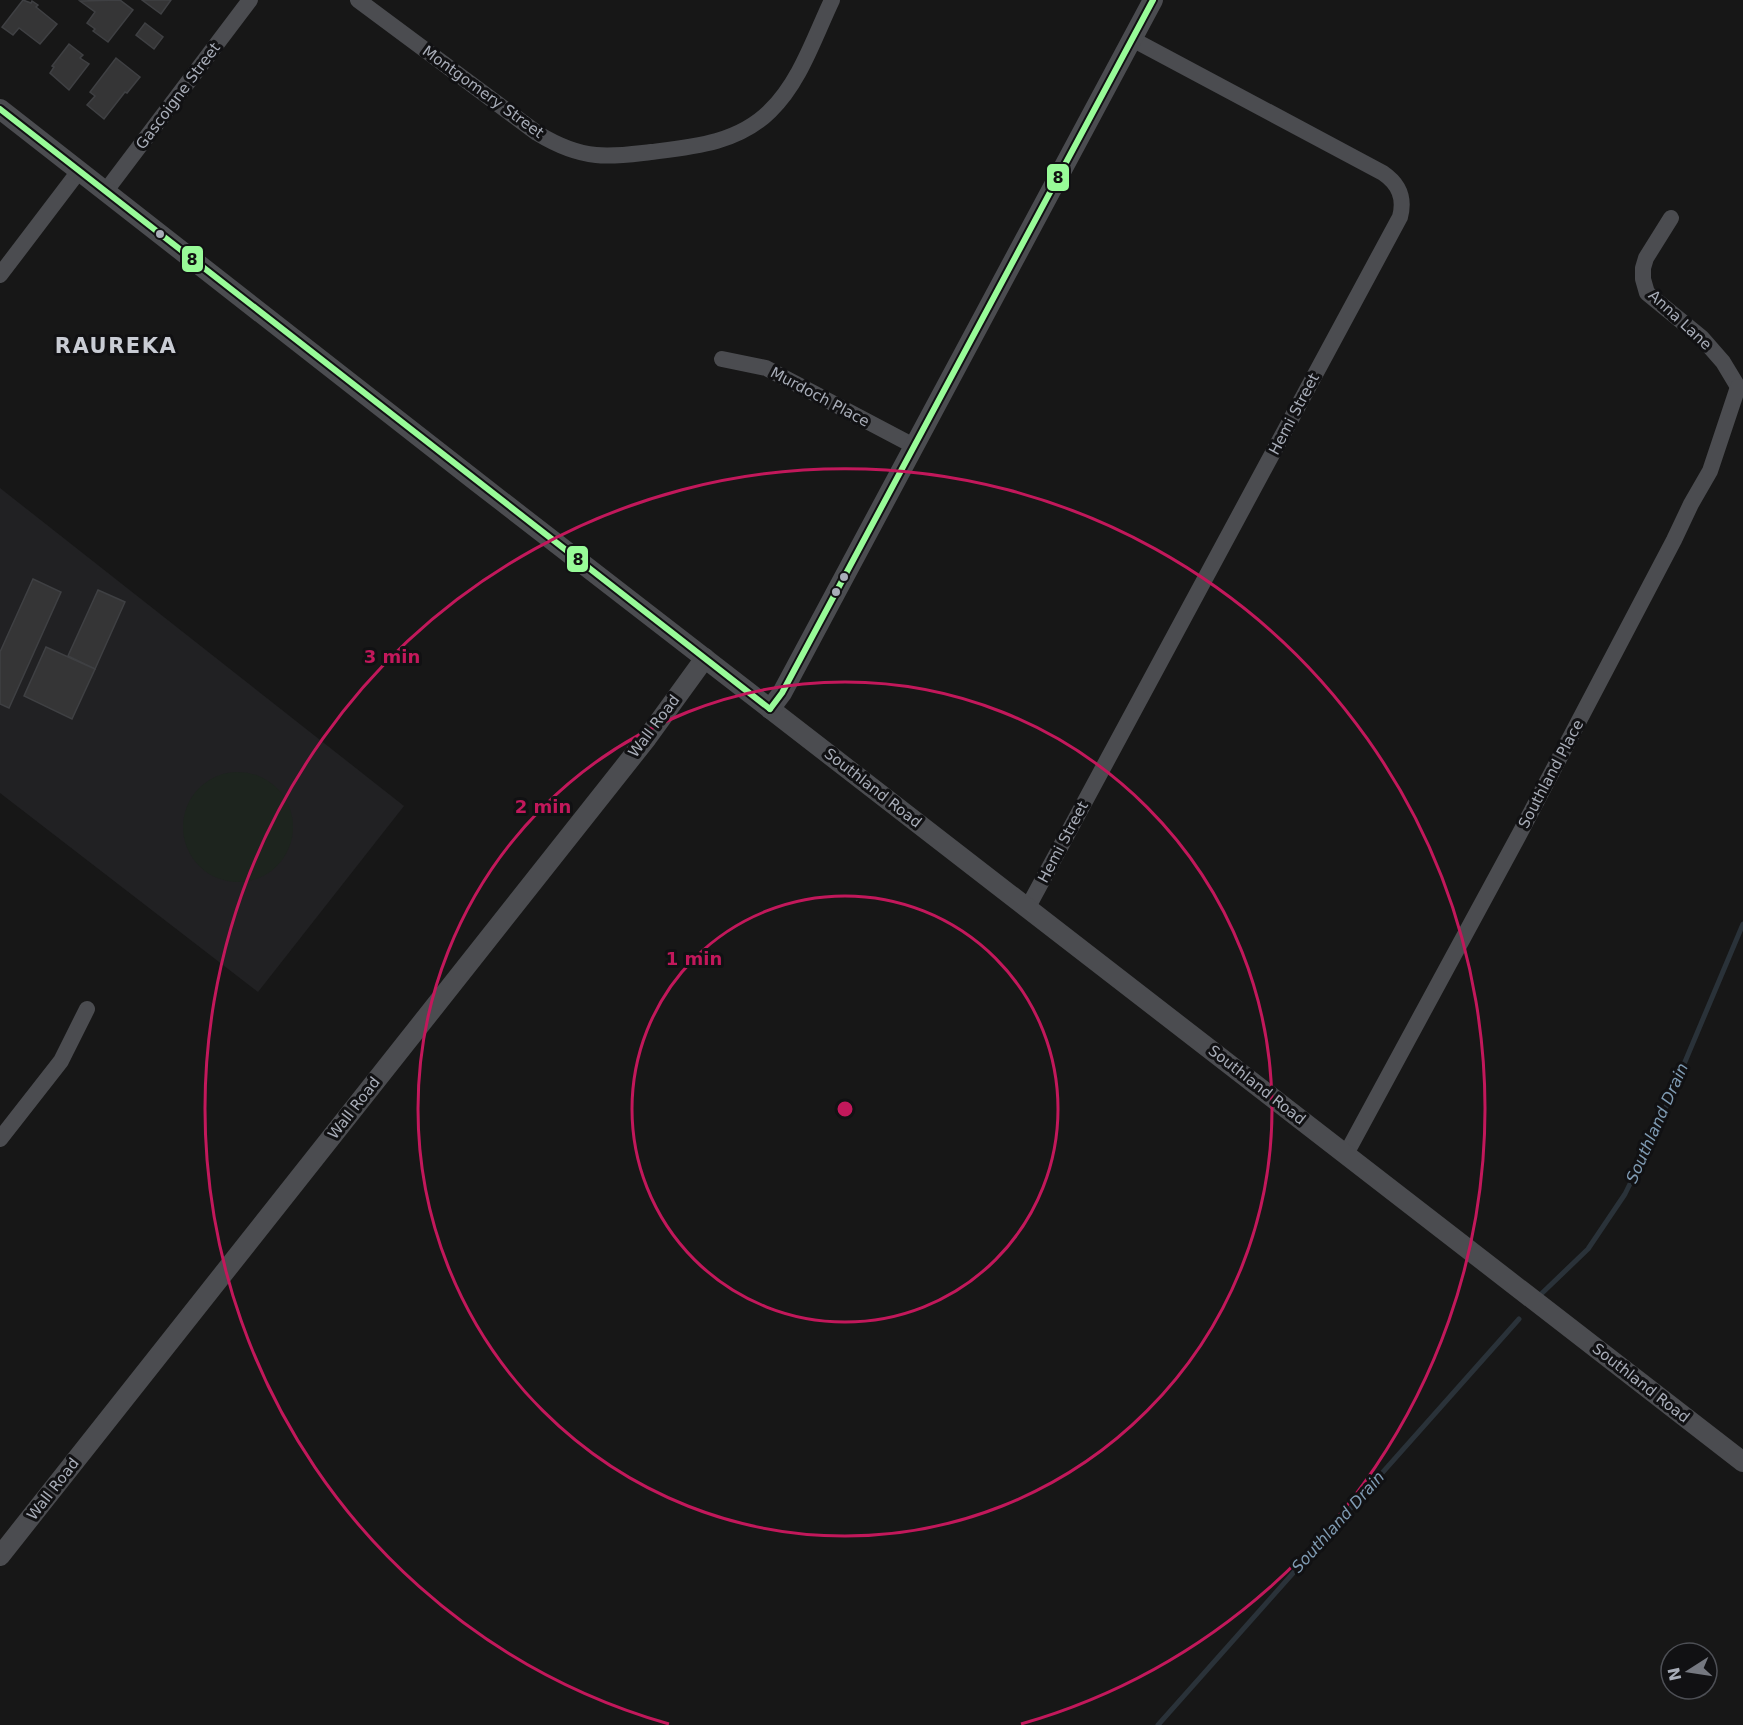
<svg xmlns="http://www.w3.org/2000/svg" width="1743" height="1725" font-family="'DejaVu Sans',sans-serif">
<rect width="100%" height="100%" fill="#171717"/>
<polygon fill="#212123" points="0,488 404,806 258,992 0,793"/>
<circle fill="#1d241e" cx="238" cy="827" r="55"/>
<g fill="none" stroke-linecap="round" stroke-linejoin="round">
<g stroke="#2a3239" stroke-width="5">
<polyline points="1537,1298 1588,1249 1625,1194 1655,1133 1743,924"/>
<polyline points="1158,1725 1519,1319"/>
</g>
</g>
<g fill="#353536" stroke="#3f4043" stroke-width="1.5">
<polygon points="23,0 31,3 32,1 38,5 36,7 57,24 40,44 19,28 13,35 2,27"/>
<polygon points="120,0 133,10 108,42 93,31 95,29 87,23 95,12 80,1"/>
<polygon points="142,0 171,0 161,14"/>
<polygon points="145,23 163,37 154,49 136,35"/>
<polygon points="69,44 83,55 80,58 89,64 69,90 50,73 54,67 52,66"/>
<polygon points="116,58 140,77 127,93 125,92 104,119 87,105 95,96 90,92"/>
<polygon points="33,579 61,592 9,708 0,704 0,652"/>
<polygon points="98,590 125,602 95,669 68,656"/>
<polygon points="46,647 95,669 72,719 24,696"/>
</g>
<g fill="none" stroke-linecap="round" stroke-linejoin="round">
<g stroke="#4b4c50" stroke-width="16">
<path d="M358,0L537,133C555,144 574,153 596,155C614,157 633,154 651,152C693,147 738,143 770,111C800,82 814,38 832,0"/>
<polyline points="105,192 250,0"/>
<polyline points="1671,218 1646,258 1643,268 1643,279 1647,293 1702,338 1723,362 1738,387"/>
<polyline points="0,275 79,171"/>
<polyline points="722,359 766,368 914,446"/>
<path d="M1028,907L1400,217C1405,198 1399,184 1383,173L1132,39"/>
<polyline points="0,1139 61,1061 87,1009"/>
<polyline points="1346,1154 1520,833 1674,540 1691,504 1710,471 1738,387"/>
</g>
<g stroke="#4b4c50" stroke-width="20">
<polyline points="0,109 477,482 1743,1462"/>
<polyline points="770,709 782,693 1153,0"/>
<polyline points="0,1556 647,738 705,658"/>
</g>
<defs>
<g id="bus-1">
<polyline points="0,109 770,709"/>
<polyline points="770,709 782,693 1153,0"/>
</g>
</defs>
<use href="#bus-1" stroke="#111113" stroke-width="10"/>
<use href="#bus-1" stroke="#98fb98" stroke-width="6"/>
</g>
<g fill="none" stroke="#c2185b" stroke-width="3">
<circle cx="845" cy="1109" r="213"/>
<circle cx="845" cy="1109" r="427"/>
<path d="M669 1724A640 640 0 1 1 1021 1724"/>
</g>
<g fill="#a8adb8" stroke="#111113" stroke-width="2">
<circle cx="160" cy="234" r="5"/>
<circle cx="844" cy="577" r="5"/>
<circle cx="836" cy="592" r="5"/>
</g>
<g text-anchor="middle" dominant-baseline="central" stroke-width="6" stroke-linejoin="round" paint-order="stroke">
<g font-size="15" fill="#a8adb8" stroke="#111113">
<text transform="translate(483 92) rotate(36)">Montgomery Street</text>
<text transform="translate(178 96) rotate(-53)">Gascoigne Street</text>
<text transform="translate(1680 320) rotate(43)">Anna Lane</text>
<text transform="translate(820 397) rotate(28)">Murdoch Place</text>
<text transform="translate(1294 414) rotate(-62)">Hemi Street</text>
<text transform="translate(654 726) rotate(-53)">Wall Road</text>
<text transform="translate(1551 774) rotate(-62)">Southland Place</text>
<text transform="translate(873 788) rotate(38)">Southland Road</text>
<text transform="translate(1063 842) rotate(-62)">Hemi Street</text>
<text transform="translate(1257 1085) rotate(38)">Southland Road</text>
<text transform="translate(354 1108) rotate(-52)">Wall Road</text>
<text transform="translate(1641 1383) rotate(38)">Southland Road</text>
<text transform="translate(53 1489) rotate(-52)">Wall Road</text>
</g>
<g font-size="16" font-style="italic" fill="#7f9bb3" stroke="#111113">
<text transform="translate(1657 1123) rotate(-66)">Southland Drain</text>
<text transform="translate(1338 1522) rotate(-48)">Southland Drain</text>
</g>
<g font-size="21" font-weight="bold" letter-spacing="1.5" fill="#c9ccd4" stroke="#111113">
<text x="116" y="346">RAUREKA</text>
</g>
</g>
<circle cx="845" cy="1109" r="9" fill="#c2185b" stroke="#111113" stroke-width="3"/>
<g font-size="18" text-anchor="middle" font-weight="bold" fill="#c2185b" stroke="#111113" stroke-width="6" stroke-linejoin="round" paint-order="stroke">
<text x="392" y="663">3 min</text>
<text x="543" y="813">2 min</text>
<text x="694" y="965">1 min</text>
</g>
<g stroke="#111113" stroke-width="2">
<rect x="1046" y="163" width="24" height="29" rx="6" fill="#98fb98"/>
<rect x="181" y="245" width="23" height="28" rx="6" fill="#98fb98"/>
<rect x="566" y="545" width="23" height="28" rx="6" fill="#98fb98"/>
</g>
<g font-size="16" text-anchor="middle" font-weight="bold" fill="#111">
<text x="1058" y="183">8</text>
<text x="192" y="265">8</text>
<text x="578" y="565">8</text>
</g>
<g transform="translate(1689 1671) rotate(258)"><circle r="28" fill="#111113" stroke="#4d4f55" stroke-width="1.5"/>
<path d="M0-4.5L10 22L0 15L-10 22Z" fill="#757880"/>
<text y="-9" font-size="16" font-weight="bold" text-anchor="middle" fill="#a8adb8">N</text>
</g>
</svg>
